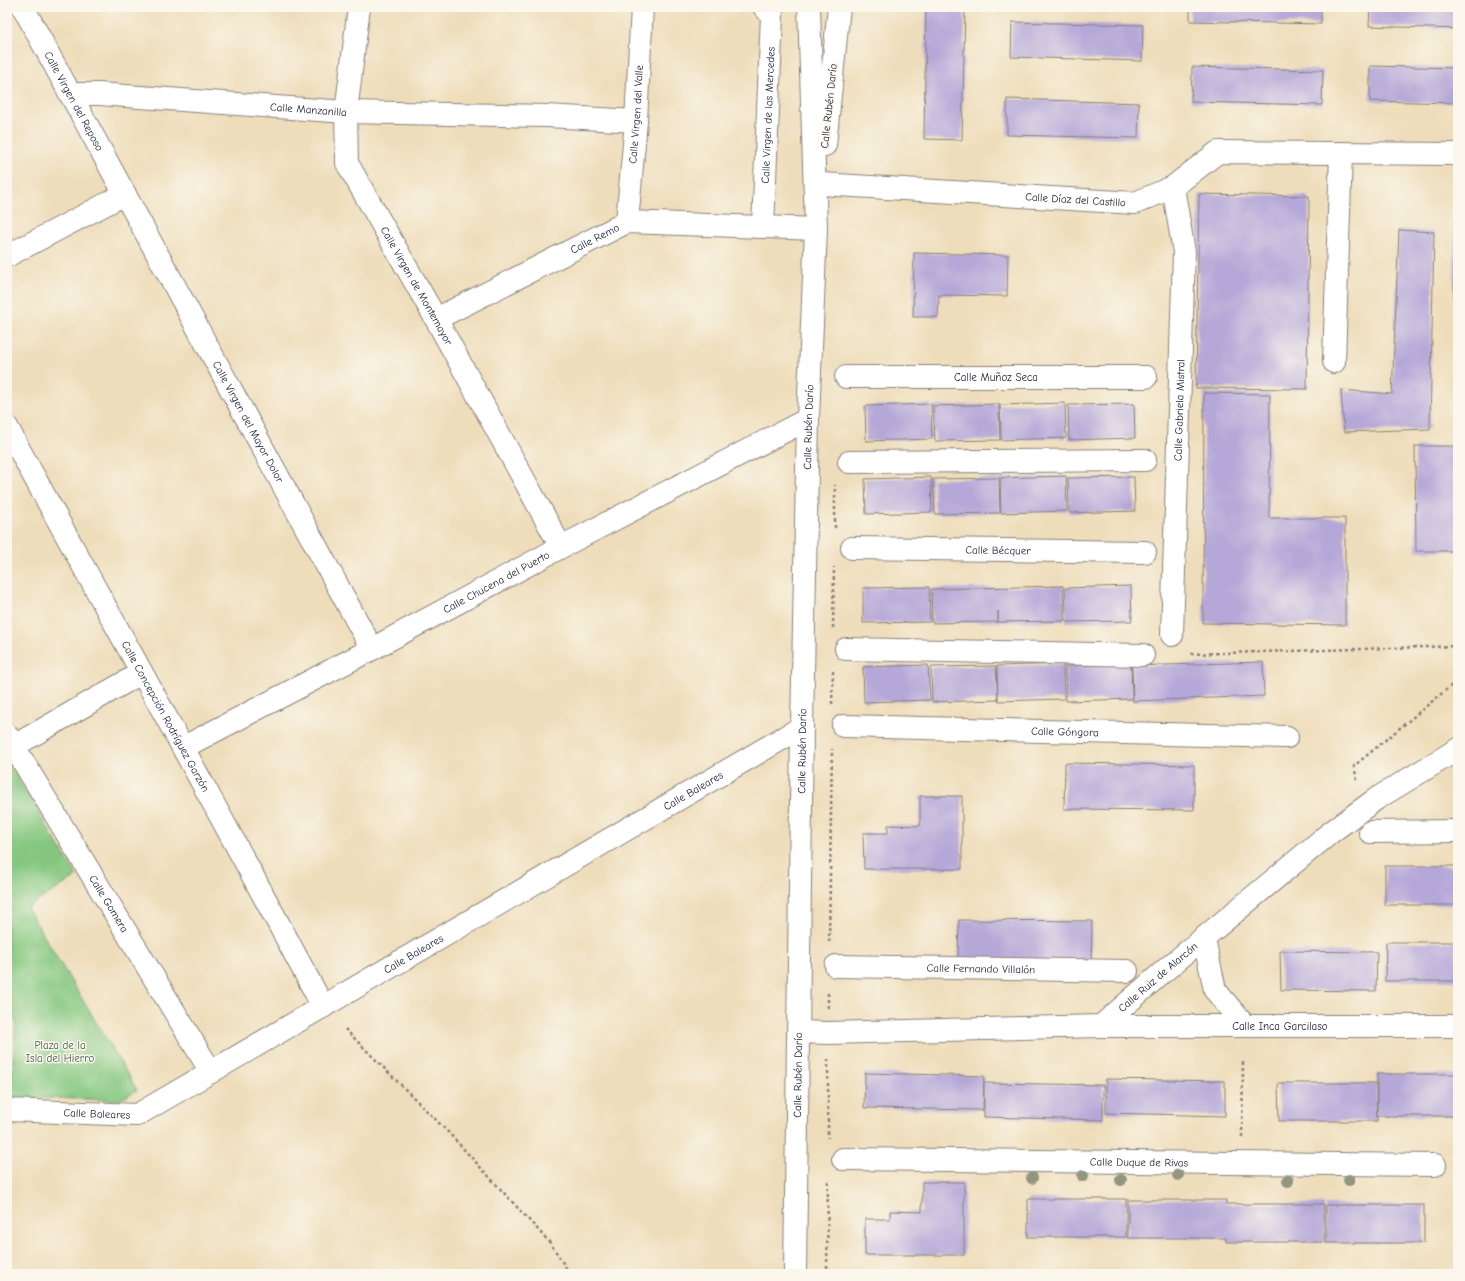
<svg xmlns="http://www.w3.org/2000/svg" width="1465" height="1281" font-family="'Comic Neue',sans-serif">
<rect width="100%" height="100%" fill="#fbf7ec"/>
<filter id="ink" filterUnits="userSpaceOnUse"><feTurbulence type="fractalNoise" baseFrequency=".025" numOctaves="2"/><feDisplacementMap in="SourceGraphic" scale="8" xChannelSelector="R" yChannelSelector="G"/><feConvolveMatrix kernelMatrix="1 2 1 2 8 2 1 2 1" color-interpolation-filters="sRGB"/></filter>
<filter id="wash" filterUnits="userSpaceOnUse"><feTurbulence type="fractalNoise" baseFrequency=".012" numOctaves="4" result="noise"/><feDisplacementMap in="SourceGraphic" scale="16" xChannelSelector="R" yChannelSelector="G"/><feGaussianBlur stdDeviation="0.9" result="paint"/><feColorMatrix in="noise" values="0 0 0 0 0 0 0 0 0 0 0 0 0 0 0 0 0 1.4 0 .05"/><feComposite in="paint" operator="in"/></filter>
<g filter="url(#wash)">
<rect width="100%" height="100%" fill="#eeddba"/>
<polygon fill="#85c780" stroke="#54745e" points="7,761 77,876 27,908 137,1090 120,1100 10,1097 16,1020 7,1019"/>
<g id="blocks">
<g fill="#b5a8d8">
<polygon points="926,7 965,8 962,140 924,139"/>
<polygon points="1190,7 1321,7 1321,24 1190,21"/>
<polygon points="1370,7 1458,7 1458,29 1369,26"/>
<polygon points="1012,22 1143,25 1142,61 1011,57"/>
<polygon points="1370,66 1458,68 1458,103 1370,101"/>
<polygon points="1192,67 1323,70 1322,105 1191,102"/>
<polygon points="1007,99 1139,103 1138,138 1007,135"/>
<polygon points="1199,194 1309,196 1307,389 1196,388"/>
<polygon points="1455,220 1458,220 1458,323 1454,323"/>
<polygon points="1399,230 1434,232 1430,429 1344,432 1341,390 1392,394"/>
<polygon points="914,253 1008,255 1007,296 939,295 938,317 913,317"/>
<polygon points="1204,393 1270,394 1269,518 1345,518 1345,625 1203,623"/>
<polygon points="1065,403 1066,438 1001,440 1000,405"/>
<polygon points="931,404 932,439 866,441 865,406"/>
<polygon points="999,404 1000,440 935,441 933,406"/>
<polygon points="1134,404 1135,438 1069,440 1068,405"/>
<polygon points="1415,446 1458,446 1458,551 1416,551"/>
<polygon points="1066,476 1067,511 1001,513 1000,478"/>
<polygon points="931,477 932,512 866,514 865,479"/>
<polygon points="1134,477 1135,511 1069,513 1068,478"/>
<polygon points="999,478 1000,513 935,514 933,479"/>
<polygon points="1063,586 1064,621 998,622 998,611 998,622 932,623 931,589"/>
<polygon points="1131,586 1132,621 1066,622 1065,588"/>
<polygon points="929,587 930,622 863,623 863,588"/>
<polygon points="1263,662 1264,696 1133,701 1132,666"/>
<polygon points="1063,664 1064,699 998,701 997,666"/>
<polygon points="1131,664 1132,699 1066,701 1065,666"/>
<polygon points="928,665 930,700 864,702 863,667"/>
<polygon points="996,666 998,700 932,702 931,667"/>
<polygon points="1065,763 1194,765 1194,810 1064,809"/>
<polygon points="920,796 962,796 962,869 864,869 863,833 888,833 888,825 920,826"/>
<rect x="1385" y="866" width="73" height="39"/>
<polygon points="959,920 1092,921 1091,963 958,962"/>
<polygon points="1386,942 1458,942 1458,981 1385,981"/>
<polygon points="1280,951 1377,952 1376,991 1281,990"/>
<polygon points="865,1073 984,1076 983,1110 864,1108"/>
<rect x="1377" y="1074" width="81" height="42"/>
<polygon points="1106,1079 1225,1081 1225,1116 1106,1113"/>
<polygon points="984,1083 1103,1085 1103,1120 984,1117"/>
<polygon points="1278,1083 1376,1083 1377,1121 1279,1121"/>
<polygon points="922,1182 964,1182 964,1255 865,1255 865,1219 890,1219 890,1211 922,1212"/>
<rect x="1028" y="1199" width="98" height="38"/>
<polygon points="1128,1200 1226,1200 1226,1204 1324,1204 1324,1242 1226,1242 1226,1238 1128,1238"/>
<rect x="1326" y="1205" width="98" height="38"/>
</g>
</g>
</g>
<g filter="url(#ink)">
<use href="#blocks" fill-opacity="0" stroke="#88807a" stroke-width="1"/>
<g fill="none" stroke-linecap="round" stroke-linejoin="round">
<defs>
<g id="minor">
<path id="s1" d="M23,7L372,649"/>
<path id="s2" d="M359,7L346,112L347,163L436,319L561,547"/>
<path id="s3" d="M70,94H99L346,112L547,116L636,121"/>
<polyline points="825,145 839,7"/>
<path id="s4" d="M821,184L1135,203L1173,187L1218,152L1458,154"/>
<path id="s5" d="M627,222L636,121L642,7"/>
<path id="s6" d="M763,227L772,15L764,7"/>
<polyline points="7,256 125,194"/>
<path id="s7" d="M436,319L627,222L816,229"/>
<polyline points="1334,362 1341,153"/>
<path id="s8" d="M846,377H1146"/>
<path id="s9" d="M7,427C112,620 220,812 323,1007"/>
<polyline points="849,462 1145,460"/>
<path id="s10" d="M852,548L1145,552"/>
<path id="s11" d="M1172,635L1184,252L1173,187"/>
<polyline points="846,649 1143,655"/>
<path id="s12" d="M843,726L1287,737"/>
<path id="s13" d="M7,735L211,1072"/>
<polyline points="14,746 141,673"/>
<path id="s14" d="M184,747L372,649L561,547L808,419"/>
<polyline points="1370,832 1458,831"/>
<polyline points="1204,939 1215,990 1245,1026"/>
<path id="s15" d="M836,966L1127,971"/>
<path id="s16" d="M1101,1026L1164,971L1330,833L1376,799L1458,749"/>
<path id="s17" d="M799,1032L828,1033L1101,1026H1458"/>
<path id="s18" d="M7,1110L137,1115L802,727"/>
<path id="s19" d="M843,1159L1435,1165"/>
<path id="s20" d="M795,1274L802,727L808,419L816,229L809,7"/>
</g>
</defs>
<use href="#minor" stroke="#88807a" stroke-width="24"/>
<g stroke="#88807a" stroke-width="2.5" stroke-dasharray="3 3" stroke-linecap="butt">
<polyline points="835,528 835,485"/>
<polyline points="833,628 834,567"/>
<polyline points="1191,654 1458,646"/>
<polyline points="832,704 833,671"/>
<polyline points="1357,780 1354,766 1458,680"/>
<polyline points="829,942 832,749"/>
<polyline points="828,1008 828,991"/>
<polyline points="345,1029 448,1132 551,1244 570,1274"/>
<polyline points="828,1059 828,1138"/>
<polyline points="1242,1137 1243,1059"/>
<polyline points="827,1274 828,1181"/>
</g>
<use href="#minor" stroke="#fff" stroke-width="22"/>
</g>
<g fill="#919681">
<circle cx="1178" cy="1175" r="6"/>
<circle cx="1083" cy="1176" r="6"/>
<circle cx="1032" cy="1178" r="6"/>
<circle cx="1121" cy="1180" r="6"/>
<circle cx="1349" cy="1180" r="6"/>
<circle cx="1288" cy="1181" r="6"/>
</g>
</g>
<g text-anchor="middle" dominant-baseline="central" stroke-width="3" stroke-linejoin="round" paint-order="stroke">
<g font-size="11" fill="#22223b" stroke="#fbf7ec">
<text stroke="none"><textPath href="#s1" startOffset="107">Calle Virgen del Reposo</textPath></text>
<text transform="translate(829 106) rotate(-84)">Calle Rubén Darío</text>
<text stroke="none"><textPath href="#s3" startOffset="239">Calle Manzanilla</textPath></text>
<text stroke="none"><textPath href="#s5" startOffset="108">Calle Virgen del Valle</textPath></text>
<text stroke="none"><textPath href="#s6" startOffset="112">Calle Virgen de las Mercedes</textPath></text>
<text stroke="none"><textPath href="#s4" startOffset="255">Calle Díaz del Castillo</textPath></text>
<text stroke="none"><textPath href="#s7" startOffset="178">Calle Remo</textPath></text>
<text stroke="none"><textPath href="#s2" startOffset="298">Calle Virgen de Montemayor</textPath></text>
<text stroke="none"><textPath href="#s8" startOffset="150">Calle Muñoz Seca</textPath></text>
<text stroke="none"><textPath href="#s11" startOffset="225">Calle Gabriela Mistral</textPath></text>
<text stroke="none"><textPath href="#s1" startOffset="472">Calle Virgen del Mayor Dolor</textPath></text>
<text stroke="none"><textPath href="#s20" startOffset="847">Calle Rubén Darío</textPath></text>
<text stroke="none"><textPath href="#s10" startOffset="146">Calle Bécquer</textPath></text>
<text stroke="none"><textPath href="#s14" startOffset="353">Calle Chucena del Puerto</textPath></text>
<text stroke="none"><textPath href="#s9" startOffset="330">Calle Concepción Rodríguez Garzón</textPath></text>
<text stroke="none"><textPath href="#s12" startOffset="222">Calle Góngora</textPath></text>
<text stroke="none"><textPath href="#s20" startOffset="523">Calle Rubén Darío</textPath></text>
<text stroke="none"><textPath href="#s18" startOffset="774">Calle Baleares</textPath></text>
<text stroke="none"><textPath href="#s13" startOffset="197">Calle Gomera</textPath></text>
<text stroke="none"><textPath href="#s18" startOffset="450">Calle Baleares</textPath></text>
<text stroke="none"><textPath href="#s15" startOffset="145">Calle Fernando Villalón</textPath></text>
<text stroke="none"><textPath href="#s16" startOffset="75">Calle Ruiz de Alarcón</textPath></text>
<text stroke="none"><textPath href="#s17" startOffset="481">Calle Inca Garcilaso</textPath></text>
<text stroke="none"><textPath href="#s20" startOffset="199">Calle Rubén Darío</textPath></text>
<text stroke="none"><textPath href="#s18" startOffset="90">Calle Baleares</textPath></text>
<text stroke="none"><textPath href="#s19" startOffset="296">Calle Duque de Rivas</textPath></text>
</g>
<g font-size="11" fill="#455c53" stroke="#fbf7ec">
<text x="60" y="1045">Plaza de la<tspan x="60" dy="13">Isla del Hierro</tspan></text>
</g>
</g>
<rect width="1465" height="1281" fill="none" stroke="#fbf7ec" stroke-width="24"/>
</svg>
